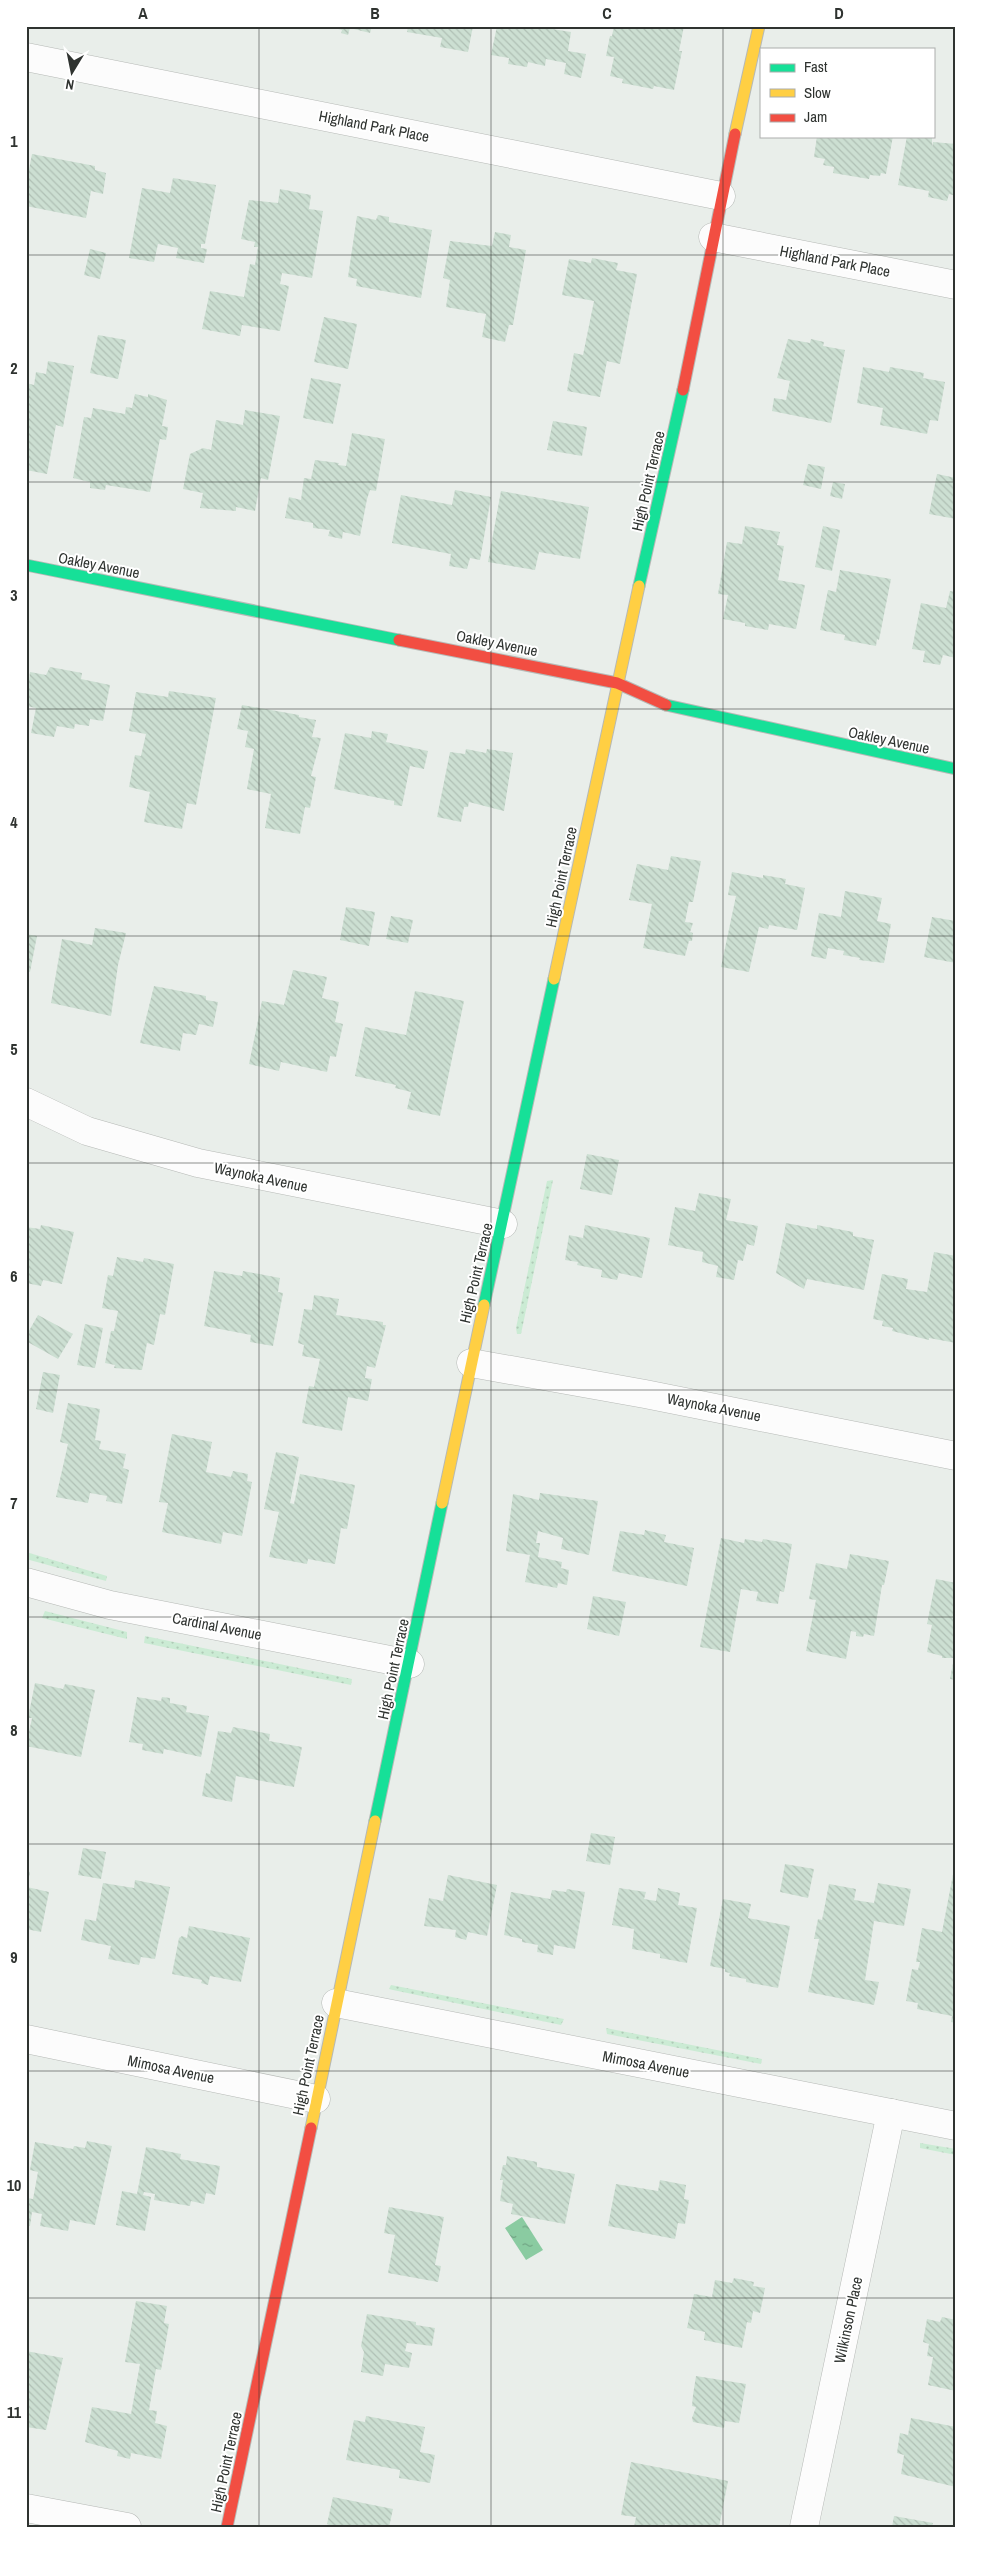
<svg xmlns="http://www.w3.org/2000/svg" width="982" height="2553" font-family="'Archivo Narrow',sans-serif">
<defs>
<pattern id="grass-dots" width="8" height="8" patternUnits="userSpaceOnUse" patternTransform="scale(1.25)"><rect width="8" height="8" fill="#cbebd4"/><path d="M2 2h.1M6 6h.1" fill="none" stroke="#afcab6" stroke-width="1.8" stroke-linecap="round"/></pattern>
<pattern id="water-ripples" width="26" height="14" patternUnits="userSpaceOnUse" patternTransform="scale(1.25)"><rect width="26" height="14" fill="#8acba1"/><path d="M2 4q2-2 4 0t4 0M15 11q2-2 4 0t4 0" fill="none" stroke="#71a584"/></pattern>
<pattern id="building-back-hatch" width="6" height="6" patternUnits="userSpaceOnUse" patternTransform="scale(1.25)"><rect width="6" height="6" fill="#ccdfd2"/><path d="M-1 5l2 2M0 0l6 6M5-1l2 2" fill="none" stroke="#b0c0b5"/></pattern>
</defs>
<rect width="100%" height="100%" fill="#e9eeea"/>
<g fill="url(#grass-dots)">
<polygon points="553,1180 521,1334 517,1334 516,1328 547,1181"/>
<polygon points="26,1552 107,1576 106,1581 26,1559"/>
<polygon points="45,1611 127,1632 127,1639 42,1618"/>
<polygon points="145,1636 352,1679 351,1685 144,1643"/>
<polygon points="391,1985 564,2019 561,2025 393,1990 389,1989"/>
<polygon points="606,2028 762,2059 761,2064 607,2034"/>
<polygon points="920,2143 956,2149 956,2155 920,2148"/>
</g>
<polygon fill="url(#water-ripples)" points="522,2217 543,2250 526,2260 505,2228"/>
<g fill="url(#building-back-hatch)">
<polygon points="327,26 372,26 370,33 350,28 348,35 341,33 342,30"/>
<polygon points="408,26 473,26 468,52 440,47 442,38 407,32"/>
<polygon points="497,26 552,26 552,29 571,32 568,51 586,54 581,78 564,74 566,63 546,59 545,66 528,62 527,67 508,64 509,58 491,55"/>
<polygon points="614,26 684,26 679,51 682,51 674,90 654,86 653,89 622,83 623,79 610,76 614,57 606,56 610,36 612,36"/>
<polygon points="817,136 893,136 886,174 881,173 880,176 870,175 869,179 833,173 834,167 823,165 825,159 814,157"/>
<polygon points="907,136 932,136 932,147 933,142 956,144 956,196 949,194 947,201 928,197 929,191 898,185"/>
<polygon points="32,154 95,166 95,170 106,173 103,194 91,191 86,218 26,206 26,185"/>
<polygon points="173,178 216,185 205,244 201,244 201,248 207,249 204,263 176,258 178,248 158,244 154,262 129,258 142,188 170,193"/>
<polygon points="280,189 311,195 309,209 323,211 312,278 282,273 280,284 289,286 280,331 242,325 240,336 202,329 210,291 244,297 250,264 255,265 258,247 254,247 255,242 241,239 249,200 278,203"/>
<polygon points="378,215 389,217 389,222 432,230 421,298 356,286 357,279 348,277 357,216 376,220"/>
<polygon points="495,232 511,235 509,247 526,250 513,325 509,325 505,342 482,337 486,314 446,307 450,280 443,278 450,241 492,246"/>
<polygon points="90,249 106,253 100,279 84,275"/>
<polygon points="592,258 618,263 616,270 637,274 620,364 607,361 600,397 567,391 574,353 583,355 594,301 562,295 569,259 591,263"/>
<polygon points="324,317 357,324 348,369 314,362"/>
<polygon points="98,335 126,340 118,379 90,373"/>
<polygon points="788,339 810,343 811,339 824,342 823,346 845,350 831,423 772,411 774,398 786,400 790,381 777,378"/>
<polygon points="48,361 74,366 63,427 56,425 47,474 26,470 26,383 34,385 36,372 46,374"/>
<polygon points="863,367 889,372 890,367 924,373 923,378 945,382 938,421 930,420 927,434 880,425 883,408 857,403"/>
<polygon points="311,378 341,384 333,424 303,418"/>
<polygon points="135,394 148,397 148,394 167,400 162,426 168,427 166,440 160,439 150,492 106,485 105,490 90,488 90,482 73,478 84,417 91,418 93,408 125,414 126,407 132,408"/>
<polygon points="245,410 280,416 268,480 261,478 255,511 236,507 236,511 200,508 203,493 183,489 190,454 203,448 211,450 216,420 243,425"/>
<polygon points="553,421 587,427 582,456 547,450"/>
<polygon points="352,433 385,439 376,491 370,490 367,499 360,536 343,532 342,539 328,536 330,530 313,528 313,523 285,518 289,497 301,500 304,478 311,479 315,460 339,463 338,465 346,466"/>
<polygon points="808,464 825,467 821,489 803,485"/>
<polygon points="937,474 956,478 956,519 929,514"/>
<polygon points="833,482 845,484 842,499 830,496"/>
<polygon points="455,490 491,497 480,560 470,558 467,569 449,566 451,554 392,543 401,495 452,505"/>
<polygon points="501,491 589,507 580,559 539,552 535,570 488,562"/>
<polygon points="745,526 780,532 777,545 784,546 778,580 805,585 796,629 769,624 768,630 745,626 745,623 723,619 728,595 718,594 727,542 742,544"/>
<polygon points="823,526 840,530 832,571 815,567"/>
<polygon points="840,570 891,579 879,640 877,639 876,646 844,640 845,635 820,630 828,590 836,592"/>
<polygon points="950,591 956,592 956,658 943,655 940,665 923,662 925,651 912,649 921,603 946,608"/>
<polygon points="50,667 82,673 81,679 110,685 103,721 90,719 89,726 75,724 74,729 57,726 54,737 31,733 36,708 26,706 30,672 46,675"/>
<polygon points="169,691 216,698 196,805 187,803 182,829 144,822 150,792 129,787 135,755 141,756 146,734 129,731 136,692 168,697"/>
<polygon points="242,705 299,715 299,717 316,720 312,737 321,738 311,776 316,777 310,808 305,807 300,834 265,828 271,794 247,789 254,749 245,747 248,731 237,729"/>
<polygon points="372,731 388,734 386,742 428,751 424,769 410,766 402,806 394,805 394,801 334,789 345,733 371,738"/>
<polygon points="466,749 486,753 487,749 513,753 504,811 469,802 468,807 464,807 461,822 437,817 450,752 465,754"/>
<polygon points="671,856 701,861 693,902 689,902 685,922 693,923 690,932 693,933 692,941 689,941 685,956 643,948 652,904 629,900 637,864 668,870"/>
<polygon points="732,872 763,878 763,875 786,879 785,884 805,888 797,930 769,925 768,929 759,927 749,972 721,967 736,896 728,895"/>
<polygon points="845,891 882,898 877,921 891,924 884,963 859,960 860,958 843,955 844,951 828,948 826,959 811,956 819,913 841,917"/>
<polygon points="346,907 375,912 369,946 340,940"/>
<polygon points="391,916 413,920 408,943 386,939"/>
<polygon points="932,917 956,921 956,963 924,957"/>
<polygon points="95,928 126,933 118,965 111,1016 51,1003 62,939 92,945"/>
<polygon points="26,934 37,936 30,972 26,971"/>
<polygon points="293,970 327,977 322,998 339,1002 335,1022 343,1024 336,1057 330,1056 327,1072 281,1062 279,1071 249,1064 262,1001 284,1005"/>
<polygon points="154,986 206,996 206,1000 218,1002 213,1027 199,1024 196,1035 183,1033 180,1051 140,1043"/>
<polygon points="415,991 464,1001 440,1116 407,1109 411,1092 395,1088 396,1085 355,1076 365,1027 406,1035"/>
<polygon points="587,1154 619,1160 612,1195 580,1189"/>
<polygon points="699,1193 731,1199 726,1220 758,1226 754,1246 747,1244 743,1261 738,1260 734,1280 716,1277 718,1266 702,1262 703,1252 668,1245 675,1207 695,1211"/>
<polygon points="786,1223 817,1229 817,1225 853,1232 853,1236 874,1240 864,1290 807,1279 804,1289 776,1273"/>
<polygon points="41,1225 74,1232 62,1284 43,1280 41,1286 26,1283 26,1227 40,1229"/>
<polygon points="585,1225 650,1238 642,1278 619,1273 617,1280 601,1277 602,1270 577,1265 578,1262 565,1260 569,1235 583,1238"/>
<polygon points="934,1252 956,1256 956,1343 929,1338 929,1340 892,1331 893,1328 882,1326 883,1321 873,1319 882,1274 908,1279 906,1289 927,1292"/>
<polygon points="117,1257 143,1262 144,1258 174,1264 165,1315 160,1314 154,1345 147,1343 142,1370 114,1368 115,1365 105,1363 111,1331 114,1331 118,1311 102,1308 108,1275 113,1276"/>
<polygon points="214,1271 242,1276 243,1271 280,1278 278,1292 283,1293 273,1346 250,1342 251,1335 204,1326"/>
<polygon points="314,1295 339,1299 336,1315 383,1322 383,1325 386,1325 375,1368 367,1366 365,1378 372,1379 368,1401 348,1397 342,1431 302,1423 309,1386 314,1387 320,1359 302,1356 304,1345 298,1343 304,1309 312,1310"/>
<polygon points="38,1315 73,1334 58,1359 26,1341 26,1336"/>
<polygon points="85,1324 103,1328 95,1368 77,1365"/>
<polygon points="43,1372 60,1375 53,1413 36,1409"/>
<polygon points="68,1403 100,1409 95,1440 101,1441 99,1449 126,1454 123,1468 129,1470 122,1504 106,1501 107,1496 90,1493 88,1503 56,1497 68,1444 60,1442"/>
<polygon points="172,1434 212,1442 206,1472 231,1477 233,1471 248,1474 247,1481 252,1482 242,1536 223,1532 221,1544 162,1532 168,1503 159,1502"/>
<polygon points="276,1452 299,1457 290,1503 294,1504 300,1474 355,1485 347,1529 341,1528 335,1564 308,1559 307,1564 269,1557 279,1512 264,1509"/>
<polygon points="540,1493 598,1501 589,1555 561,1549 563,1538 538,1531 536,1543 540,1543 538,1557 562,1562 561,1568 569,1570 567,1585 558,1583 557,1588 525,1582 530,1555 506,1551 513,1494 539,1500"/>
<polygon points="645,1530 666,1535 664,1542 694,1548 687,1586 612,1571 620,1531 644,1535"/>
<polygon points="721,1538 744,1543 745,1539 762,1542 763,1539 792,1544 784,1592 780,1591 778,1604 756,1601 758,1592 741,1589 730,1652 700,1647"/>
<polygon points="850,1554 889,1561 884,1585 882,1585 874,1636 864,1634 863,1637 856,1636 856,1632 851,1631 846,1659 806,1651 816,1600 809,1599 816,1563 847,1569"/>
<polygon points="936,1579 956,1583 956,1680 950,1679 954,1658 942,1658 942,1656 927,1652 932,1625 927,1624"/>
<polygon points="593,1596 626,1602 619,1636 587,1629"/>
<polygon points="35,1683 63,1689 65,1684 95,1690 81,1757 26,1746 32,1718 28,1718"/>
<polygon points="137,1697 161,1701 162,1697 170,1698 170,1703 187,1706 186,1712 209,1716 201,1757 164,1749 163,1754 142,1750 143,1744 129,1742"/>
<polygon points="233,1727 270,1734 269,1741 302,1747 294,1787 236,1776 232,1802 202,1796 206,1773 210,1774 218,1731 231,1733"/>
<polygon points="591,1833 615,1837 610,1865 586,1861"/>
<polygon points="83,1848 106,1852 101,1879 78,1875"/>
<polygon points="785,1864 814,1869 808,1898 780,1892"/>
<polygon points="955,1864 956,1864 956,2023 951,2022 952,2016 917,2009 918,2003 906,2001 912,1969 918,1970 920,1962 916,1962 922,1928 942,1932"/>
<polygon points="26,1871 30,1872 27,1887 49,1892 41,1932 26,1929"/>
<polygon points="448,1875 497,1885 487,1936 468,1932 466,1940 455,1937 456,1930 424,1926 429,1898 443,1901"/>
<polygon points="135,1880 170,1887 155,1959 141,1957 139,1965 108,1959 111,1946 81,1940 85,1919 96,1921 103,1883 134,1888"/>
<polygon points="878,1883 911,1889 904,1926 874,1921 865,1980 879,1982 874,2005 808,1992 819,1939 814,1939 818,1919 822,1920 829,1884 856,1889 854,1900 874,1903"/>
<polygon points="619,1888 646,1892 644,1899 656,1901 658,1888 680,1893 678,1905 697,1908 687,1963 660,1958 660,1954 632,1949 634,1929 612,1925"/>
<polygon points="567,1889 585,1892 575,1949 554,1945 553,1955 537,1952 538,1945 522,1942 522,1939 504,1935 511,1892 550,1899 552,1890 566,1892"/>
<polygon points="723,1899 751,1904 748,1918 790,1926 778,1988 746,1982 746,1979 729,1976 730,1973 725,1972 725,1969 710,1966"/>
<polygon points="189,1926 250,1938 241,1982 210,1976 208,1985 201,1983 202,1980 172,1974 179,1938 182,1936 187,1938"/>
<polygon points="87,2141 112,2146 95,2225 70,2220 68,2231 40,2226 42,2214 32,2212 30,2226 26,2225 26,2198 33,2199 38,2172 30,2170 35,2142 73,2149 74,2146 85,2148"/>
<polygon points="146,2147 181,2154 180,2159 220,2166 215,2195 206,2193 204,2204 191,2201 190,2206 154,2200 155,2194 144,2192 143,2195 151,2197 145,2231 116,2225 122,2191 137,2194"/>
<polygon points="507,2156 537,2162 537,2167 575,2174 565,2224 511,2214 513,2204 500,2201 503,2180 500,2180 503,2165 506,2165"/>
<polygon points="660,2180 686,2185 684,2199 689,2200 685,2224 678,2223 675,2239 608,2226 616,2184 658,2191"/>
<polygon points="389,2207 444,2217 435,2265 441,2266 438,2282 388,2273 395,2235 384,2233"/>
<polygon points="734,2278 754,2282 753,2286 765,2288 760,2313 753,2311 751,2323 747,2322 742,2348 704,2340 705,2332 687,2328 694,2294 712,2297 715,2280 732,2283"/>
<polygon points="136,2301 167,2306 164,2323 169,2324 161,2370 156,2369 149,2410 157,2411 155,2423 167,2426 161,2459 131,2453 130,2459 117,2456 118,2451 85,2442 92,2407 131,2414 140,2364 125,2362"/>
<polygon points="367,2314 416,2322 416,2325 435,2328 432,2346 407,2343 405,2351 412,2353 409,2368 385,2364 383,2376 361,2372 364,2352 361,2346"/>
<polygon points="942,2317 956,2320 956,2391 928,2385 933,2357 927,2356 929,2344 923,2342 927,2319 940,2322"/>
<polygon points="26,2351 63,2358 46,2430 26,2427"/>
<polygon points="696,2376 746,2384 739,2423 725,2421 724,2428 693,2422 692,2418 696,2407 692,2406 693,2395"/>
<polygon points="366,2416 425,2427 420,2452 435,2455 430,2483 399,2478 400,2470 346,2460 354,2420 365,2422"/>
<polygon points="911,2418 956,2427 956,2487 901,2474 904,2455 897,2453 900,2433 908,2435"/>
<polygon points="631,2462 728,2481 719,2527 677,2527 665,2524 664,2527 634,2527 636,2517 621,2515"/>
<polygon points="333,2497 393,2509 389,2527 334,2527 327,2524"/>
<polygon points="894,2516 933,2523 932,2527 892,2527"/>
</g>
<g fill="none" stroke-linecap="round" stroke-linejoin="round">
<defs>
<g id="street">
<polyline points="26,57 721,196"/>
<polyline points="713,237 956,285"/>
<polyline points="26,1102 87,1131 198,1163 503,1224"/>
<polyline points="471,1363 645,1394 956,1456"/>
<polyline points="26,1582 110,1605 410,1664"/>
<polyline points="336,2003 956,2126"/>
<polyline points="26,2039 316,2099"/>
<polyline points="26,2508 127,2527"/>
<polyline points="804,2527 891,2113"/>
</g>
<g id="fast">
<polyline points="26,565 399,640"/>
<polyline points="639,586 683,390"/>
<polyline points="666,705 956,769"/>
<polyline points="484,1305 554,979"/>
<polyline points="375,1821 442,1503"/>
</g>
<g id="slow">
<polyline points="735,134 759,26"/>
<polyline points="554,979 639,586"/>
<polyline points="442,1503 484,1305"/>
<polyline points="311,2128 375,1821"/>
</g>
<g id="jam">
<polyline points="683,390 735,134"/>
<polyline points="399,640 617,683 666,705"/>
<polyline points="227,2527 311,2128"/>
</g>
</defs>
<use href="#street" stroke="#b6b9b6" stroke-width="29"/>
<use href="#fast" stroke="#b6b9b6" stroke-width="13"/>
<use href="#slow" stroke="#b6b9b6" stroke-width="13"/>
<use href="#jam" stroke="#b6b9b6" stroke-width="13"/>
<use href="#street" stroke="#fcfcfc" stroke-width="28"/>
<use href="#fast" stroke="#16e098" stroke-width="11"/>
<use href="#slow" stroke="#ffcf43" stroke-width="11"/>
<use href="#jam" stroke="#f24e42" stroke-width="11"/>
</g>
<path fill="none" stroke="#2f3330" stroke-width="1" stroke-opacity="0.55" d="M259,26V2527M491,26V2527M723,26V2527M26,255H956M26,482H956M26,709H956M26,936H956M26,1163H956M26,1390H956M26,1617H956M26,1844H956M26,2071H956M26,2298H956"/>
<g text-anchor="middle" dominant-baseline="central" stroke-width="4" stroke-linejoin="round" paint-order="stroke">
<g font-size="15" fill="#2f3330" stroke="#fff">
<text transform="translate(374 126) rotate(11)">Highland Park Place</text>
<text transform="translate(835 261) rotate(11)">Highland Park Place</text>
<text transform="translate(648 481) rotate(-77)">High Point Terrace</text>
<text transform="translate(99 565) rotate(11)">Oakley Avenue</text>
<text transform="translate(497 643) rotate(11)">Oakley Avenue</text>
<text transform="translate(889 740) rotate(12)">Oakley Avenue</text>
<text transform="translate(561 877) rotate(-78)">High Point Terrace</text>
<text transform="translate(261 1177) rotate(12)">Waynoka Avenue</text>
<text transform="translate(476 1273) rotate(-77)">High Point Terrace</text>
<text transform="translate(714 1407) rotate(11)">Waynoka Avenue</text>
<text transform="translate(217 1626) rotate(11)">Cardinal Avenue</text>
<text transform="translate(393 1669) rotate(-78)">High Point Terrace</text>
<text transform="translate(646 2064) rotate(11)">Mimosa Avenue</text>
<text transform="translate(308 2065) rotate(-78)">High Point Terrace</text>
<text transform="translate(171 2069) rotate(12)">Mimosa Avenue</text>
<text transform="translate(848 2320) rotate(-78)">Wilkinson Place</text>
<text transform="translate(226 2462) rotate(-78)">High Point Terrace</text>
</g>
</g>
<rect width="982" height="2553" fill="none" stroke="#ffffff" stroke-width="55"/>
<rect x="760" y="48" width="175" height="90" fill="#ffffff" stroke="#acadac"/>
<rect x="770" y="64" width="25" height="8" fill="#16e098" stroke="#acadac"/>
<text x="804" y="72" font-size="15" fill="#2f3330">Fast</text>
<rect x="770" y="89" width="25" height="8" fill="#ffcf43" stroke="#acadac"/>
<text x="804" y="98" font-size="15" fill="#2f3330">Slow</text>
<rect x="770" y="114" width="25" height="8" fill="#f24e42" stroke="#acadac"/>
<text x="804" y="122" font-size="15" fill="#2f3330">Jam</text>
<g transform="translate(72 72) rotate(190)" stroke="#ffffff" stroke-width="4" paint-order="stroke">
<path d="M0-4L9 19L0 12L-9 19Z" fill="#2f3330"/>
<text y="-8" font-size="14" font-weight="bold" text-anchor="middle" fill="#2f3330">N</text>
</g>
<rect x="28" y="28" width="926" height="2498" fill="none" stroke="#2f3330" stroke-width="2"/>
<g font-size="16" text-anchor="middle" font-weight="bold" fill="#2f3330">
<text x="143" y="19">A</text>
<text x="375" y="19">B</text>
<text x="607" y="19">C</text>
<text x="839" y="19">D</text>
<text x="14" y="147">1</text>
<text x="14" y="374">2</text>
<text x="14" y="601">3</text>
<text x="14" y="828">4</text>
<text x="14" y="1055">5</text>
<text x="14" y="1282">6</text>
<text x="14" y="1509">7</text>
<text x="14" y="1736">8</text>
<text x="14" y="1963">9</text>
<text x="14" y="2191">10</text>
<text x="14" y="2418">11</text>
</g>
</svg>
